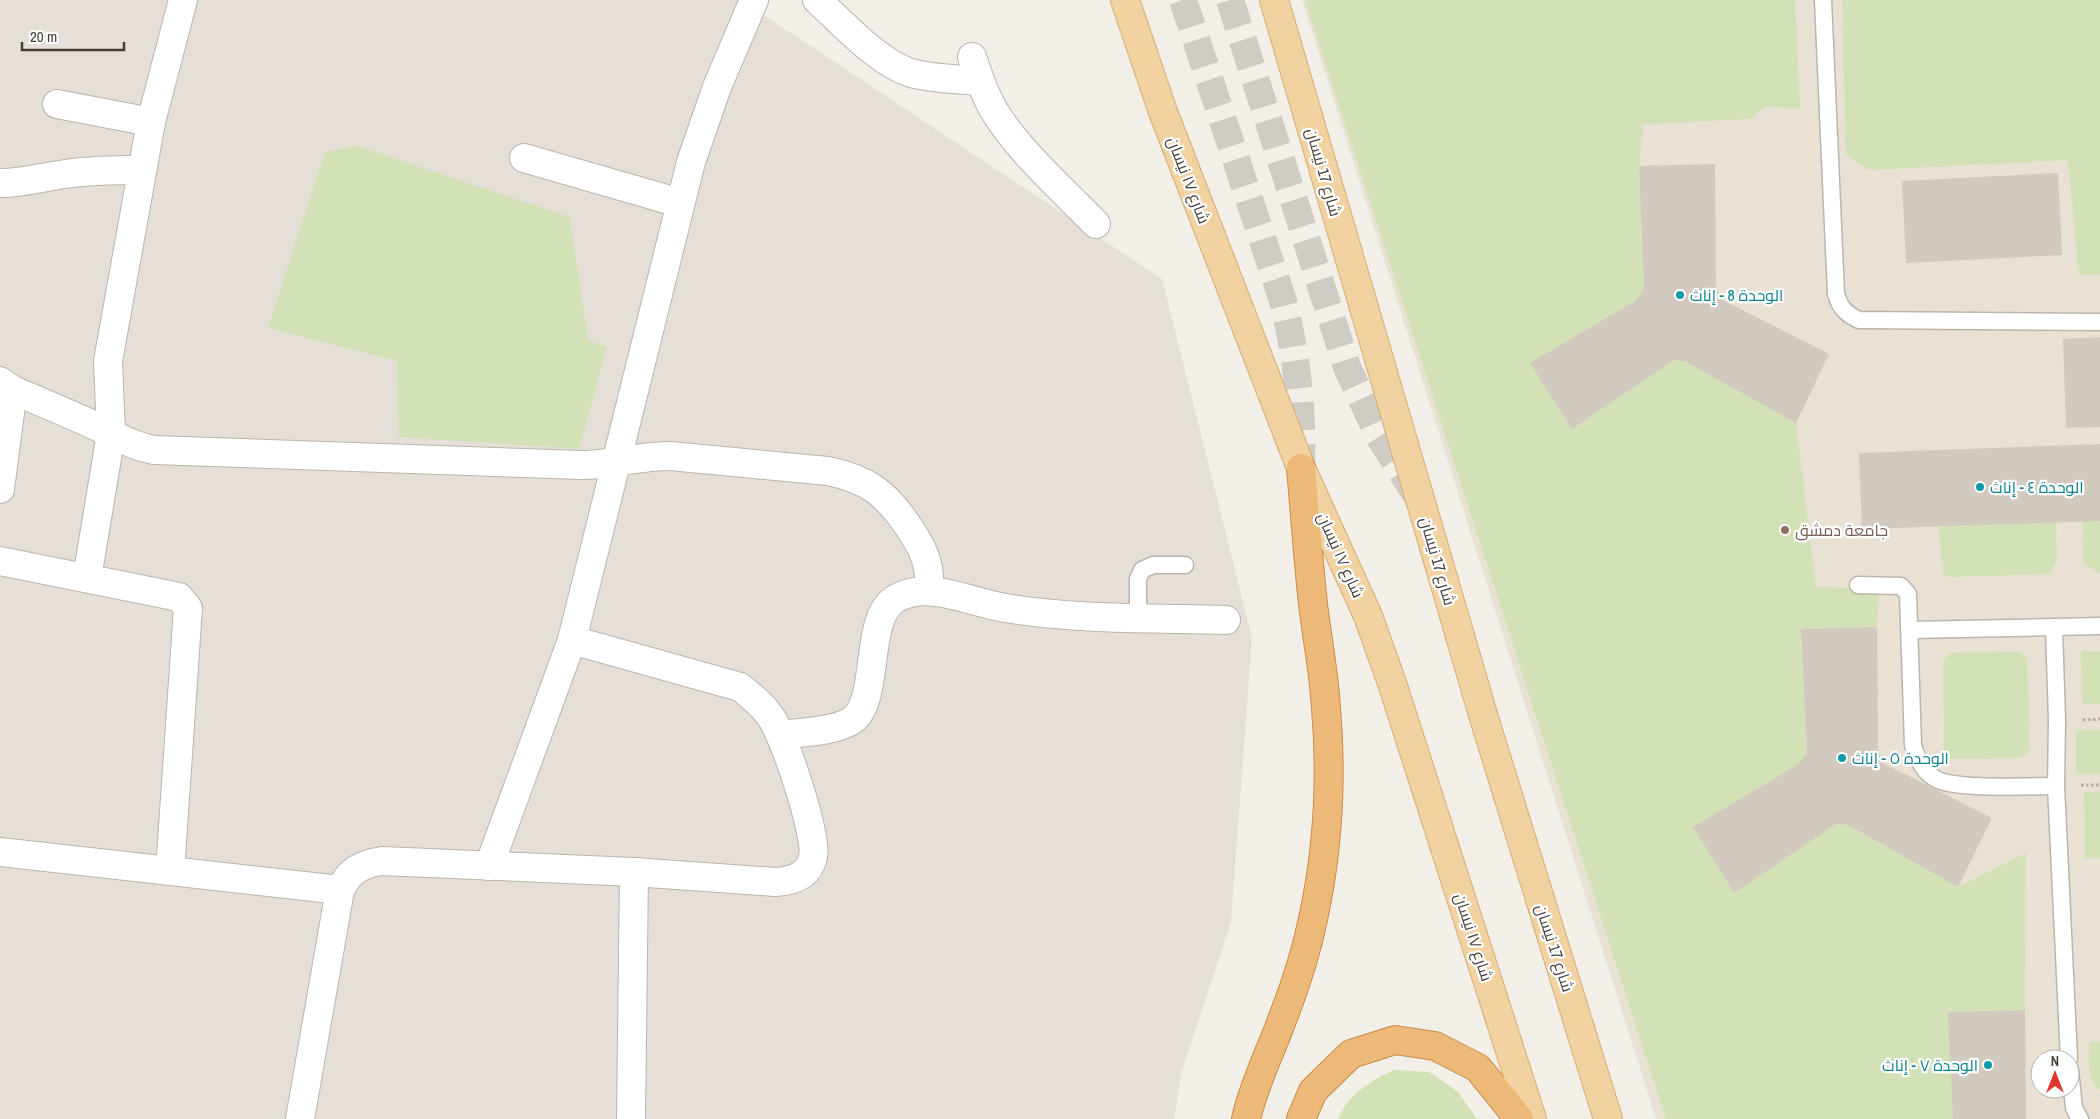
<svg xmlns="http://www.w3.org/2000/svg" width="2100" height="1119" font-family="'Archivo Narrow',Cairo,sans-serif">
<rect width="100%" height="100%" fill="#f2eee8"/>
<polygon fill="#e5dfd7" points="0,0 741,0 1162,279 1252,638 1231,922 1181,1074 1174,1119 0,1119"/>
<path fill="#e9e1d4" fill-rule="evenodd" d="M1302,0H2100V1119H1656ZM2040,1059H2070V1089H2040Z"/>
<g fill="#d3e1b6">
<path d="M1305,0H1795L1800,108C1779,112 1769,96 1752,119L1643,124L1639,166L1644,290L1635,301L1531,363L1572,429L1674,360L1686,362L1796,423L1816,586L1879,590L1877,627L1801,629L1807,754L1797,765L1693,827L1734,893L1836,824L1848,825L1958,887L2026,853L2025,1010L1949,1012L1953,1119H1666Z"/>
<polygon points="1842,0 2100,0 2100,274 2079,275 2068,160 1868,170 1846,154"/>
<polygon points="358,146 570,217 588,340 607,347 579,449 399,437 397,361 268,328 325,152"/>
<polygon points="2056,521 2057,561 2049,574 1950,577 1943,575 1939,525"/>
<polygon points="2082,521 2100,521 2100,573 2084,564"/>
<polygon points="2081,651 2100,651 2100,704 2082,704"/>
<polygon points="2018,652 2027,658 2030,749 2022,758 1944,759 1943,661 1949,653"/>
<rect x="2076" y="730" width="24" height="44"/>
<polygon points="2084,792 2100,792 2100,858 2085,858"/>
<path d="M2090,1042H2100V1090C2086,1079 2089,1058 2090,1042Z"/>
<path d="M1394,1070L1429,1072L1458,1092L1477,1119H1338C1347,1095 1372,1080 1394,1070Z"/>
</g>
<g fill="#d2c9bf">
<polygon points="1715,164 1716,286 1721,299 1829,354 1796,423 1686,362 1674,360 1572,429 1530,363 1635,301 1644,290 1639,166"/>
<polygon points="2058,173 2062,255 1906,263 1902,181"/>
<polygon points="2100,337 2100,427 2066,428 2063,339"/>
<polygon points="2100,444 2100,521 1862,529 1859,453"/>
<polygon points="1877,627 1878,750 1883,763 1992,818 1958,887 1848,825 1836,824 1734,893 1693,827 1797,765 1807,754 1801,629"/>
<polygon points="2025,1010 2026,1119 1953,1119 1948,1012"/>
</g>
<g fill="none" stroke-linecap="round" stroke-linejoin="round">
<g stroke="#cfcbc5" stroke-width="28" stroke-dasharray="28 14" stroke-linecap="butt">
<path d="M1183,0L1283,301C1297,357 1303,410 1301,468"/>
<polyline points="1230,0 1347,367 1379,436 1417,496"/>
</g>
<defs>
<g id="lane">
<path d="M1823,0L1836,294C1840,308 1846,314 1859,320L2100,322"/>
<path d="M1858,585L1901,586L1908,594L1913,745C1917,759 1923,772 1936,779C1956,790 2030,786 2056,786"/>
<polyline points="1138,617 1138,579 1142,570 1153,565 1185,565"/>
<polyline points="2054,627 2057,720 2056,786 2069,1059"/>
<polyline points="1910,630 2100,626"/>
<polyline points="2070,1070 2074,1108 2080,1119"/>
</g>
<g id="street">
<path d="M817,0C844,24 877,62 911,73C933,79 957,79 980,81"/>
<path d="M972,57C978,74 983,91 992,107C1015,148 1062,189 1096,224"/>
<polyline points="57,104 151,122"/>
<polyline points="524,158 680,203"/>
<path d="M0,183C23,183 43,177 65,174C90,170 116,170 141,170"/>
<path d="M0,381L13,390C41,402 70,414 98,427C117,436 132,446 154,450L581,465C611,465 639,456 670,456L828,471C867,479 886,493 908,526C923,548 931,564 929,591"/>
<polyline points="0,489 13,390"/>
<polyline points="0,561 179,597 188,608 170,871"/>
<polyline points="87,578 111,434 108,361 151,122 183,0"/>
<path d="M781,735C802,732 832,732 851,721C882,701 862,616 897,598C928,581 968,601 1000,607C1074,620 1151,618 1226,620"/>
<polyline points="0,852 340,890"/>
<polyline points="489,866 572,640 691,162 717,87 754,0"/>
<path d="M300,1119L340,890C349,871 361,864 382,861L634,872L775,882C792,881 809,876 813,857C818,837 784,734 770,716C762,704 751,696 740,687L572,640"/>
<polyline points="631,1119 634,872"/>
</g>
<g id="primary">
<polyline points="1125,0 1163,112 1301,468 1368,616 1392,683 1532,1119"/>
<polyline points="1274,0 1484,718 1608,1119"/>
</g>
<g id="highway">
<path d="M1246,1119C1254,1084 1270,1053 1282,1020C1295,987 1306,953 1313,919C1328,850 1332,779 1326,708C1324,673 1317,638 1313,604C1308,558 1305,513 1301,468"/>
<polyline points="1301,1119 1313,1091 1351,1054 1395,1040 1435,1046 1478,1068 1519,1119"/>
</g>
</defs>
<use href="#lane" stroke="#bcb5ac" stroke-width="19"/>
<use href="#street" stroke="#bcb5ac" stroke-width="30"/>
<use href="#primary" stroke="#d5ad73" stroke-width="30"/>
<use href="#highway" stroke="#ca8c4a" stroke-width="30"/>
<g stroke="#bcaf9f" stroke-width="3" stroke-dasharray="2.5 2.5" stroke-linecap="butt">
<polyline points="2083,720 2100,719"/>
<polyline points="2081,785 2100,785"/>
</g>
<use href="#lane" stroke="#fff" stroke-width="16"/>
<use href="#street" stroke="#fff" stroke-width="28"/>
<use href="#primary" stroke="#f2d2a1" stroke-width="28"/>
<use href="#highway" stroke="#edb979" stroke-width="28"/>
</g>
<g fill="#0f9aa8" stroke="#fff" stroke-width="2">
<circle cx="1680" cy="295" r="5"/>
<circle cx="1980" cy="487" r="5"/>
<circle cx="1842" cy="758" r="5"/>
<circle cx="1988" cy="1065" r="5"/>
</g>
<circle fill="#8d6e63" stroke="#fff" stroke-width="2" cx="1785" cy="530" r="5"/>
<g text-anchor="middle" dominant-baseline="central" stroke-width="4.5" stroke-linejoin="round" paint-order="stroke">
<g font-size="16" fill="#453e38" stroke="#fff">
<text transform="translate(1324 172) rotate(74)">شارع 17 نيسان</text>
<text transform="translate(1189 180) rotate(69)">شارع ١٧ نيسان</text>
<text transform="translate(1341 555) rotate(66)">شارع ١٧ نيسان</text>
<text transform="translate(1438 561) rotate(74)">شارع 17 نيسان</text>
<text transform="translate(1474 937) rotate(72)">شارع ١٧ نيسان</text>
<text transform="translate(1555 948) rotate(72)">شارع 17 نيسان</text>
</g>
<g font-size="16" fill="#0d838f" stroke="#fff" text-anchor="start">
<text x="1690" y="295">الوحدة 8 - إناث</text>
<text x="1990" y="487">الوحدة ٤ - إناث</text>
<text x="1852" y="758">الوحدة ٥ - إناث</text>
<text x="1978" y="1065" text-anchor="end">الوحدة ٧ - إناث</text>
</g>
<g font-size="16" fill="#785e54" stroke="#fff" text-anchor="start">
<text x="1795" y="530">جامعة دمشق</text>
</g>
</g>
<g transform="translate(2055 1074)"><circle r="24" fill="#ffffff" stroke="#b5b2af"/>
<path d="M0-4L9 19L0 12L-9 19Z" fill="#e03831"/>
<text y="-8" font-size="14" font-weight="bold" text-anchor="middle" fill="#453e38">N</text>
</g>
<path d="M22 42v8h102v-8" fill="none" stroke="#453e38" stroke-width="2.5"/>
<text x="30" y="42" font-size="15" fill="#453e38" stroke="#ffffff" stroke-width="4" paint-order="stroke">20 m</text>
</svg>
